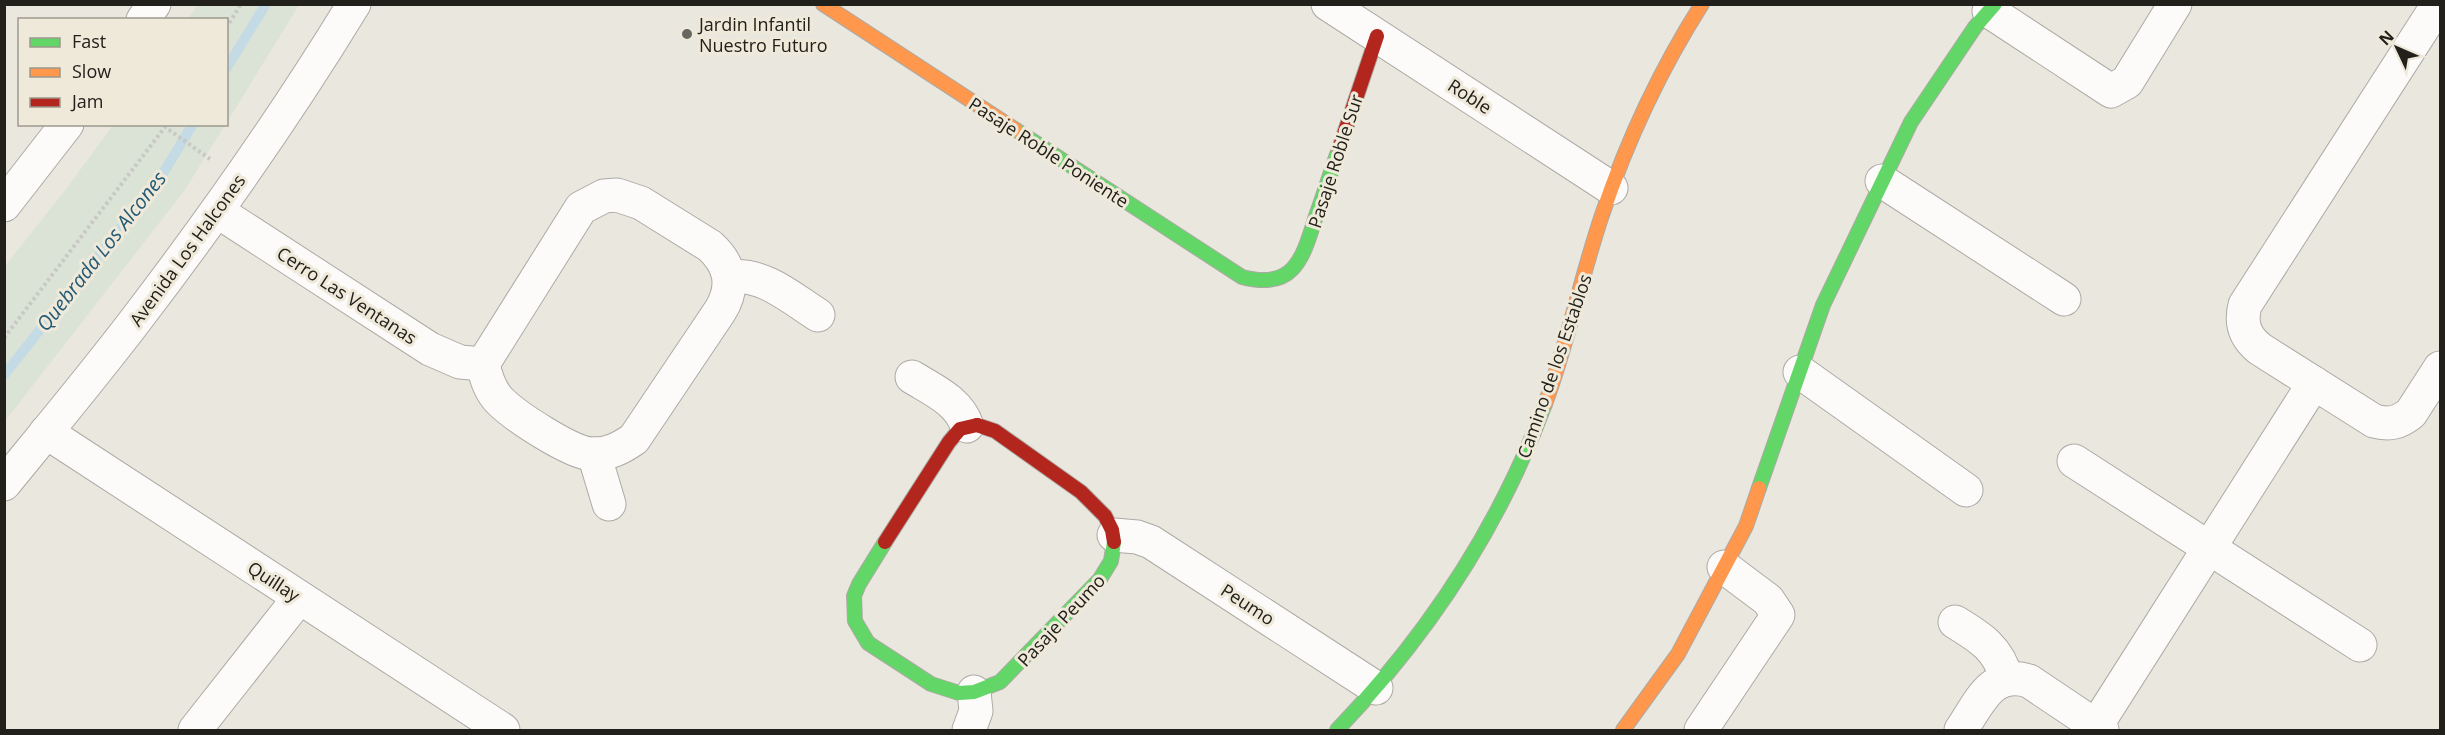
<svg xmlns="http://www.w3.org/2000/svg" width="2445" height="735" font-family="'Open Sans',sans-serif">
<rect width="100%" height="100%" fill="#eae7df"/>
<g fill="#dae3d6">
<polygon points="198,5 299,5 227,122 226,20 188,19"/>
<polygon points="113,125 225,125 184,191 5,421 5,266 67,188"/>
</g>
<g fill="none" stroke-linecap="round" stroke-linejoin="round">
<g stroke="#c4dae5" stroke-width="10">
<polyline points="226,69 266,4"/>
<polyline points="4,375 159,180 193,124"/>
</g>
<defs>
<g id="street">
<polyline points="1328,4 1611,188"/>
<polyline points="1989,11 2111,91 2127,82 2175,4"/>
<path d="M2432,14L2245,305C2240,324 2245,337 2260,349L2374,421C2389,425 2399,423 2411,413L2440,368"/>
<polyline points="143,20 154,4"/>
<polyline points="1882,181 2064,299"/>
<path d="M617,195L641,203L710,246C731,265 735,287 720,311L634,439C621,448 608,455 591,454C570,452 516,417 500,401C490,391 486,378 483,364L581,208L604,196Z"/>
<polyline points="4,205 67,124"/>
<polyline points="217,211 430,349 460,362 483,364"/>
<path d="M730,277C764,273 791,298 818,315"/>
<polyline points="1800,372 1966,490"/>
<path d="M912,377C933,390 959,401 967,426"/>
<polyline points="46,432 503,730"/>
<polyline points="594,454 609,504"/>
<polyline points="2074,461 2360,645"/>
<path d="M4,484C48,430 93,376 135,321C213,219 287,114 354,4"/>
<polyline points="1114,535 1137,537 1151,542 1376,688"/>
<path d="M1955,622C1980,637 1999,649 2006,678"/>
<polyline points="2096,726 2314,383"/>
<polyline points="195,730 299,598"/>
<polyline points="969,730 976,711 974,692"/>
<polyline points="1701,730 1778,615 1768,600 1724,567"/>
<path d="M1961,730C1979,704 1991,669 2029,681L2102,730"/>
</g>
<g id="fast">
<path d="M1016,130L1242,277C1295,291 1303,257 1316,216C1324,194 1331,171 1339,149"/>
<polyline points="1759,488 1823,305 1911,122 1975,27 1995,4"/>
<polyline points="885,542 859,584 854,596 855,621 868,643 931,684 959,693 974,692 1000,682 1100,579 1111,561 1114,542"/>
<path d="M1337,730C1428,635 1499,528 1545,404"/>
</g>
<g id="slow">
<polyline points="823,4 1016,130"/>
<path d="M1545,404C1568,342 1581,277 1602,215C1627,141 1660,70 1702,4"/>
<polyline points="1623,730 1678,654 1746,526 1759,488"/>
</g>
<g id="jam">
<polyline points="1339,149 1377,36"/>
<polyline points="977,425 995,431 1081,492 1105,516 1112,530 1114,542"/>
<polyline points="885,542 949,442 960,429 977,425"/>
</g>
</defs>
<use href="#street" stroke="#acaaa4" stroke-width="35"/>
<use href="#fast" stroke="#acaaa4" stroke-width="16"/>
<use href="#slow" stroke="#acaaa4" stroke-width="16"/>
<use href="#jam" stroke="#acaaa4" stroke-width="16"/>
<g stroke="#c9c8c5" stroke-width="4" stroke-dasharray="3 3" stroke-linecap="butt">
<polyline points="226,28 241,4"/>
<polyline points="4,338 165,127 210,159"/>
</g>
<use href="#street" stroke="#fcfbfa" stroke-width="33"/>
<use href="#fast" stroke="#63d668" stroke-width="14"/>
<use href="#slow" stroke="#ff974d" stroke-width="14"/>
<use href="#jam" stroke="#b3261e" stroke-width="14"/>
</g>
<circle fill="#686660" stroke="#efe9da" stroke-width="2" cx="687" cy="34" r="6"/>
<g text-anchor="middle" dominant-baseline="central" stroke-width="6" stroke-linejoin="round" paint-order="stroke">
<g font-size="18" fill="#22201b" stroke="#efe9da" text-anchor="start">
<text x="699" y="24">Jardin Infantil<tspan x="699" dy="21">Nuestro Futuro</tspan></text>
</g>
<g font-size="18" fill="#22201b" stroke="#efe9da">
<text transform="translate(1470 96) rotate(33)">Roble</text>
<text transform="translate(1049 152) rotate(33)">Pasaje Roble Poniente</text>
<text transform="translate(1335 161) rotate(-72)">Pasaje Roble Sur</text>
<text transform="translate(187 250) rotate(-54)">Avenida Los Halcones</text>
<text transform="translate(347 295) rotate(33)">Cerro Las Ventanas</text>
<text transform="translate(1554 366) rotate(-71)">Camino de los Establos</text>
<text transform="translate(274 581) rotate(33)">Quillay</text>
<text transform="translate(1248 604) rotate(33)">Peumo</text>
<text transform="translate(1061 620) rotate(-47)">Pasaje Peumo</text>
</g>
<g font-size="20" font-style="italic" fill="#225a76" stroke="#efe9da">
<text transform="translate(101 251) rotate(-52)">Quebrada Los Alcones</text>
</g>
</g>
<rect width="2445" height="735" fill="none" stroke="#22201b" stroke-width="12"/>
<rect x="18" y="18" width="210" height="108" fill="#efe9da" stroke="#9d998e" stroke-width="1.5"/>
<rect x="30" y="38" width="30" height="9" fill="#63d668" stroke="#9d998e" stroke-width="1.5"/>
<text x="72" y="48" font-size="18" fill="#22201b">Fast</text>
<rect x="30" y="68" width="30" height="9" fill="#ff974d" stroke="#9d998e" stroke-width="1.5"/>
<text x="72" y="78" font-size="18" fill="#22201b">Slow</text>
<rect x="30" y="98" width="30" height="9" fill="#b3261e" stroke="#9d998e" stroke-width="1.5"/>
<text x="72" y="108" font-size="18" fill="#22201b">Jam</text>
<g transform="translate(2397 48) rotate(314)" stroke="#efe9da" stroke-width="4.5" paint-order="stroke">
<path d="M0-4.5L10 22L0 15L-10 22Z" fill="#22201b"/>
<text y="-9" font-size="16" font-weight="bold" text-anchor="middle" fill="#22201b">N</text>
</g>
</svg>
